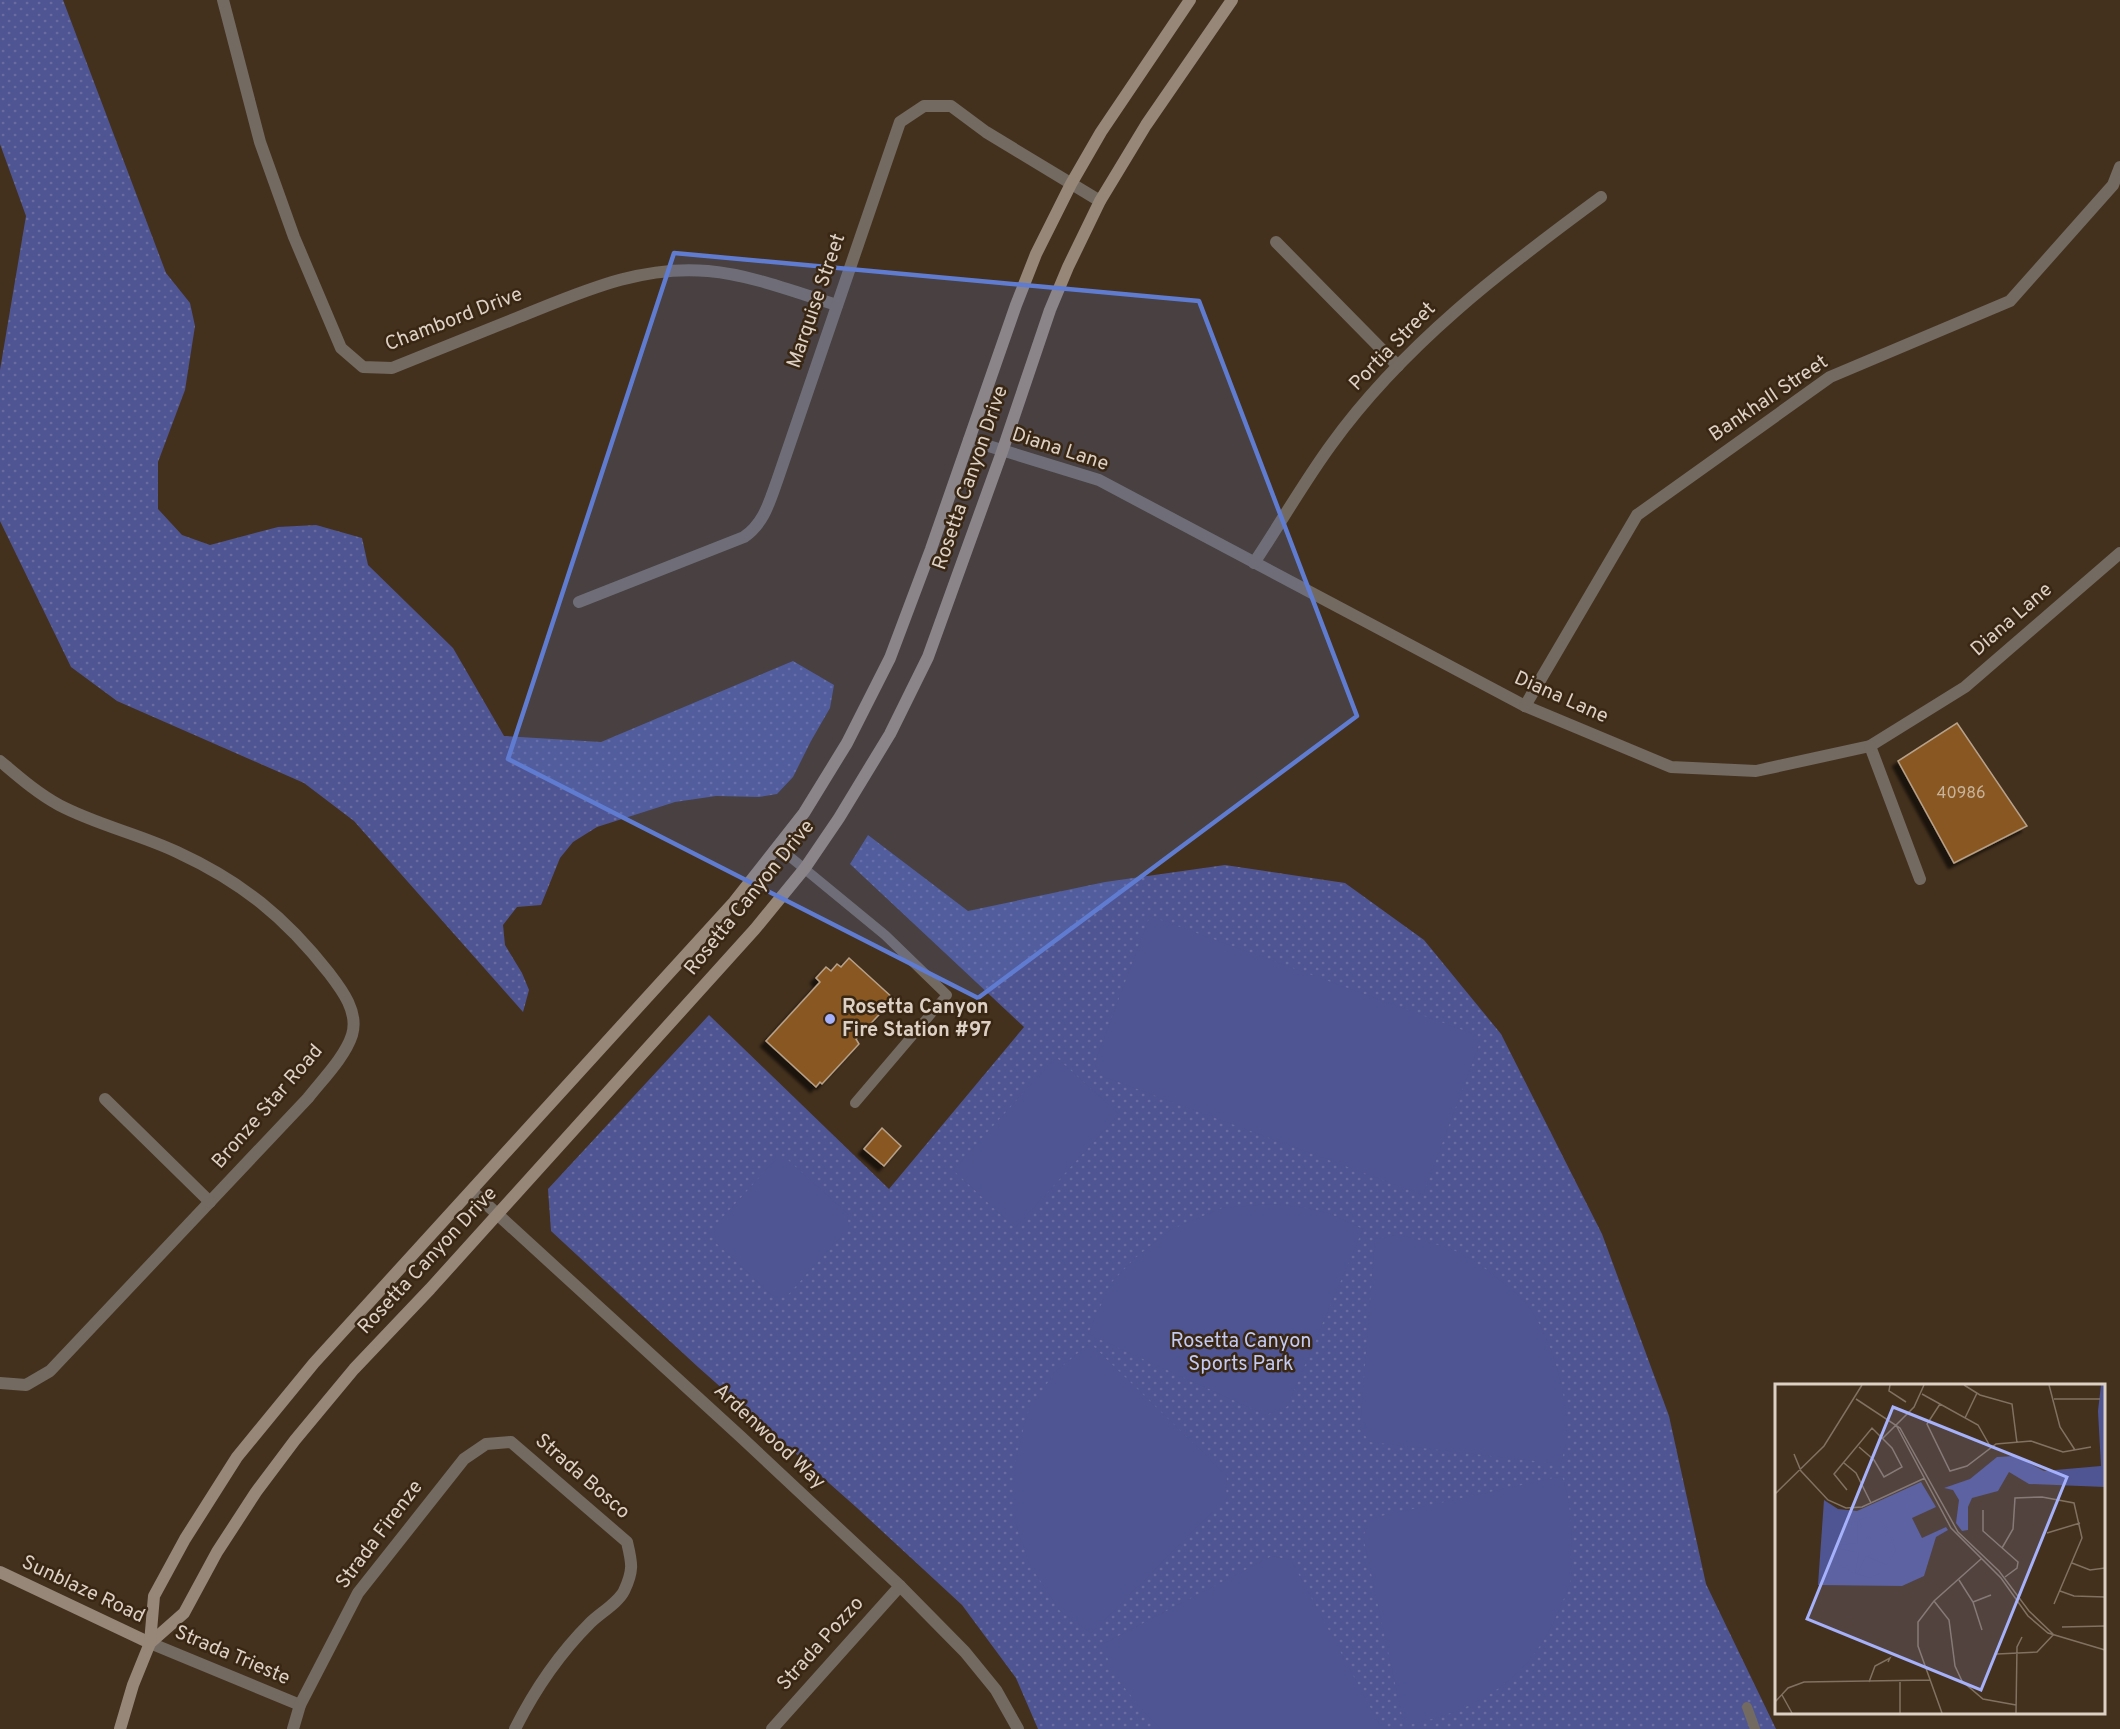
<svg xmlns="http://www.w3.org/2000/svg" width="2120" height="1729" font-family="Overpass,sans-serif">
<defs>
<pattern id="grass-dots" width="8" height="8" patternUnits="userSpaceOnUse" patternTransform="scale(1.5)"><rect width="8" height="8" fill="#4f5592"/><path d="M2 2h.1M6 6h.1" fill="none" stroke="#686ca0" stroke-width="1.8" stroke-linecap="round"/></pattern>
<filter id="shadow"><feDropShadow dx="-5.5" dy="5.5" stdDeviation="1.5" flood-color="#0009"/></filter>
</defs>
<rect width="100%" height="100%" fill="#43311d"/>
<g fill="url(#grass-dots)">
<polygon points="0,0 63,0 166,273 190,303 195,326 185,390 158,462 158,509 182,535 210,545 278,527 316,525 362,538 368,565 453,648 504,736 601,742 793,661 834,685 830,708 811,741 793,777 777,794 759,797 716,796 675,802 597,827 573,842 560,858 541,905 517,907 503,925 505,945 522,973 529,990 523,1012 354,821 304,783 117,701 71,667 0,521 0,370 26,216 0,144"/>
<polygon points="868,835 968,911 1105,882 1225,865 1345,883 1424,940 1501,1034 1602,1234 1669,1416 1706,1584 1776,1729 1038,1729 1016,1678 962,1605 856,1507 698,1367 551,1231 548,1189 709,1015 889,1189 1024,1027 850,864"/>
</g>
<g fill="#4f5592">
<polygon points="1150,916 1471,1033 1479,1045 1423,1195 1102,1076 1095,1065 1098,1054"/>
<polygon points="1056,1057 1119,1114 1015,1228 953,1170"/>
<polygon points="776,1159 787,1159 847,1213 849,1227 787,1296 773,1296 716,1243 714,1227"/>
<polygon points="1270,1204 1301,1207 1328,1213 1363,1229 1287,1407 1266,1415 1088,1334 1111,1283 1134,1259 1170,1230 1222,1208"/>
<path d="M1398,1235C1418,1240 1441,1244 1460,1253C1481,1264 1517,1291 1531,1310C1553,1343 1567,1393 1567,1432C1567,1442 1563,1454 1561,1464L1370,1442L1360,1429L1375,1239Z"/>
<polygon points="1090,1343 1227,1476 1226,1499 1091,1633 1060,1611 1030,1565 1015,1522 1015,1464 1027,1414 1054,1373"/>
<path d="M1562,1476C1570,1500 1572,1522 1571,1548C1570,1557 1572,1567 1571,1576C1570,1587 1563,1600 1559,1610C1531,1679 1475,1713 1404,1725L1363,1536L1372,1518Z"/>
<polygon points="1272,1556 1291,1560 1382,1729 1161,1729 1145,1713 1119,1681 1101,1645"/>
</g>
<g fill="#895921" stroke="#b8a18b" stroke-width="1.5" filter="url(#shadow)">
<polygon points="1957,723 2027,826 1954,863 1898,761"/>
<polygon points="849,958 894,999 856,1039 859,1044 822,1084 820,1082 816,1087 766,1041 820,982 816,978 826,967 831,971 837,964 841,967"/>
<polygon points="882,1128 901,1146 884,1166 864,1149"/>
</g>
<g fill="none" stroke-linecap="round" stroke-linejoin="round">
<g stroke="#736a61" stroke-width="10">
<polyline points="778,847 885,935 947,995 855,1103"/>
<polyline points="1747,1707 1755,1729"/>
</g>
<g stroke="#736a61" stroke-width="12">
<path d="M223,0L260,142L294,237L341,348L363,367L392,368C434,351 477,334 519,317C582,292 639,265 708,271C752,275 795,292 837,305"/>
<polyline points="1276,242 1398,366"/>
<polyline points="969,440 1099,480 1525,706 1671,767 1756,771 1870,746 1965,687 2120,553"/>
<path d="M1254,563C1280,524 1304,482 1331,445C1403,345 1503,269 1601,197"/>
<path d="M579,602L744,537C764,523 769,503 777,481L900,122L924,106H951L986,132L1100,201"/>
<polyline points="1525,706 1637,515 1830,377 2010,301 2113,185 2120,167"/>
<polyline points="1870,746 1920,879"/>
<path d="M0,761C19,777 37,793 59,805C97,825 139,834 177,852C242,882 285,917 329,973C342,990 359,1012 352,1035C345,1057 322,1080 308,1098L50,1371L26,1385L0,1383"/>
<polyline points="105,1099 210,1202"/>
<polyline points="472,1191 741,1437 900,1586 965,1652 996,1690 1018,1729"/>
<polyline points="150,1643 300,1705"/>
<path d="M293,1729L300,1705L358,1593L464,1459L486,1444L511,1442L627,1542C632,1563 634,1570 624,1591C618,1603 600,1613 590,1623C560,1653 534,1691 515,1729"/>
<polyline points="772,1729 900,1586"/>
</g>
<g stroke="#968778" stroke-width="12">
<polyline points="0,1572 150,1643"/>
<polyline points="150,1643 184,1613 217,1552 256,1492 295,1440 354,1369 430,1289 755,929 805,868 839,818 890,734 928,657 1002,452 1050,310 1068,267 1100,201 1146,125 1232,0"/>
<polyline points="120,1729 133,1685 150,1643 154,1596 185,1539 237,1457 314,1363 734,902 804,813 847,743 890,658 931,549 1016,305 1036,254 1071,184 1101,132 1190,0"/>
</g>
</g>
<path fill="#607cd1" fill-opacity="0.2" stroke="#607cd1" stroke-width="4.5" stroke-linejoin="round" d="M674,253L1199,301L1357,716L978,998L508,759Z"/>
<circle fill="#a6b1fc" stroke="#392714" stroke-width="2" cx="830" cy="1019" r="6"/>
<g text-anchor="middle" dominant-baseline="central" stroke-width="5" stroke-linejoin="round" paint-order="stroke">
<g font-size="16" fill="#c8b39c">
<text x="1961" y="794">40986</text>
</g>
<g font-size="20" fill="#ddd1c5" stroke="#392714">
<text transform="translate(817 301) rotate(-71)">Marquise Street</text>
<text transform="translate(454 320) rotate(-21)">Chambord Drive</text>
<text transform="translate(1393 347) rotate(-46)">Portia Street</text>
<text transform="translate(1769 399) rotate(-34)">Bankhall Street</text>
<text transform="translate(1060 450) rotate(18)">Diana Lane</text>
<text transform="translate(971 478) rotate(-71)">Rosetta Canyon Drive</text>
<text transform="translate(2012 620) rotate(-41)">Diana Lane</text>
<text transform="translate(1561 698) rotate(24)">Diana Lane</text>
<text transform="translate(750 898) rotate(-51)">Rosetta Canyon Drive</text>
<text transform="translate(268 1107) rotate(-49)">Bronze Star Road</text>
<text transform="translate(428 1261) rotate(-47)">Rosetta Canyon Drive</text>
<text transform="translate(769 1437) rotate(43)">Ardenwood Way</text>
<text transform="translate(582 1477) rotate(41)">Strada Bosco</text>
<text transform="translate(380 1535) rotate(-53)">Strada Firenze</text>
<text transform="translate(83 1590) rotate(25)">Sunblaze Road</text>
<text transform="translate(821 1644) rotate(-48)">Strada Pozzo</text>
<text transform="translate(232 1656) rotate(23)">Strada Trieste</text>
</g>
<g font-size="20" font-weight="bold" fill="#ddd1c5" stroke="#392714" text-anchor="start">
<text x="842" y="1008">Rosetta Canyon<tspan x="842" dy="23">Fire Station #97</tspan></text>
</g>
<g font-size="20" fill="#c3caf4" stroke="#392714">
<text x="1241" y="1342">Rosetta Canyon<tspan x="1241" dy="23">Sports Park</tspan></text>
</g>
</g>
<g transform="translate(1775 1384)">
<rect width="330" height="330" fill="#43311d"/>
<path d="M326,1H330V103L254,100L234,88L223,107L197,114L193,123V146L187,147L181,139L184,116L178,106L169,104L195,95L222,73L240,72L269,87L326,82L323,27ZM146,98L161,123L137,134L147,154L171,143L173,146L161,153L149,192L127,202L43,201L49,116L63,125L82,127Z" fill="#4f5592"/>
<path d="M93,133L108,139L113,148L92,155L84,136ZM82,137L83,159L62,161L67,142ZM113,148L121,166L113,180L98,163ZM139,160L153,171L127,199L114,187ZM62,164L84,169L80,190L64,180ZM91,172L112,181L107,188L95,194L82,190Z" fill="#4f5592"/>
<path fill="none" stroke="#817160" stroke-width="1.5" d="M115,1L114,7L131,18M189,1L205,11L237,20L242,59M274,1L285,43L300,66M147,10L203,41L215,62M81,15L125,44L183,148L224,187L254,227L278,250M279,15H325M165,20L152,40L175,87L192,82L221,60L256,57L288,68L316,63M190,34L202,9M121,41L176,144L226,194L253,232L273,249L330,266M108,54L139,23L149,1M19,70L26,87L53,116L71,124L87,123L150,94M69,79L81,89L96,119M72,106L59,90L97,44L117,64L127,83L109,93L99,76L84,63M0,110L49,62L87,1M208,126V147L243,178L242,184L230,193M272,149L305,139M227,164L238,145L240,114L267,113L299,119L307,154L279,220M297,179L315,186L330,184M184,196L198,218L207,246M285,207L299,212L330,213M159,217L174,236L180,282L187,297L208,315L241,321M198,218L216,211M287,243L330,242M222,270L262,268L279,250M94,298L100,282L115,274L113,278M125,298V329M7,311L17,329M0,318L13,304L29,298L155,296M167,329L143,262V238L159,217L206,175M241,329L242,263L247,253"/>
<path fill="#a6b1fc" fill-opacity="0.15" stroke="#a6b1fc" stroke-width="3" d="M118,23L292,93L206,306L32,235Z"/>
<rect width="330" height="330" fill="none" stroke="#ddd1c5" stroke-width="3"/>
</g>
</svg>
